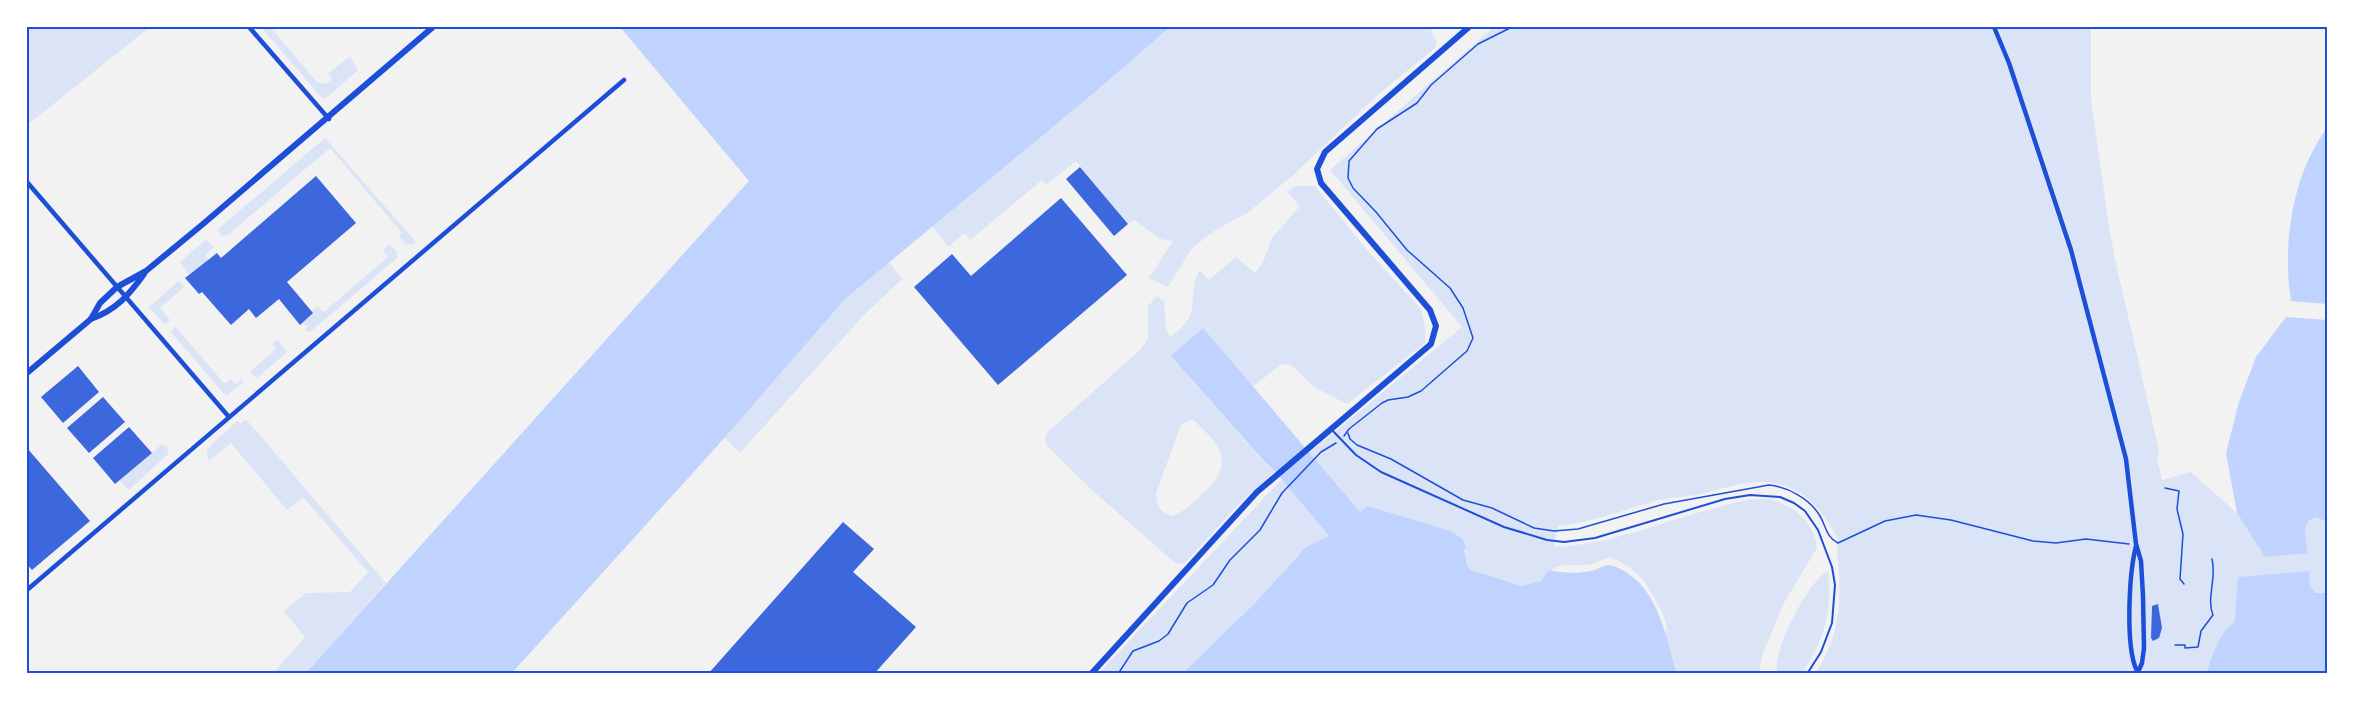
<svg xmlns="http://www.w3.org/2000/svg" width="2354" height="701" font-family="Quicksand,sans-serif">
<rect width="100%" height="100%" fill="#f2f2f2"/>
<g fill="#dbe4f7" fill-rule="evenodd">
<polygon points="27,27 150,27 27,125"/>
<polygon points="261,27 270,27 317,82 326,84 332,79 328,74 350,56 358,70 325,99 321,97"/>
<polygon points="1170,27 1435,27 1431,31 1437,42 1435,48 1380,93 1290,178 1246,214 1217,229 1192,248 1168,287 1149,278 1173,241 1160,239 1134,220 1128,224 1076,161 1046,185 1042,180 970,240 965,233 948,247 932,226 1089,97"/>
<path d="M1494,27H2091V99L2109,226L2115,259L2159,451L2157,458L2162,480L2191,472L2237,513L2265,557L2305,528L2308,521L2317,517L2326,520L2327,593H2315L2310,586L2308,571L2235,621L2223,633L2206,674H1815C1839,639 1843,598 1837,556C1836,549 1840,542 1836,535C1825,517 1813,498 1793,489C1763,474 1731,487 1700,494C1685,497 1669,497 1655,501C1623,510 1591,523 1558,526L1554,547C1609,545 1661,522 1715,508C1730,504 1748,498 1764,499C1790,501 1815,522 1817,548L1785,601L1763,653L1759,674H1677L1665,635C1669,626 1664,617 1660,608C1646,582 1638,569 1610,557C1602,560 1594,564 1587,565C1563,567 1558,559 1541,581L1522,586L1471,570L1467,566L1463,555L1466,548L1463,539L1451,531L1368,506L1360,513L1309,453L1462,327L1330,170Z"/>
<polygon points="325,138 416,242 412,245 405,244 399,237 402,233 330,148 228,235 222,236 217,230"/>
<path d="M1296,186H1315L1367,250L1421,309L1425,327V343L1347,404L1314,387L1291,365L1282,364L1252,387L1203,329L1171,356L1261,459L1275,471L1241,502L1184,564L1175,563L1093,491L1046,445L1045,437L1048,432L1141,349L1148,339V306L1157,296L1164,301L1166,330L1171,337C1177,331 1185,325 1189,318C1196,305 1190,284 1200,270L1209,280L1236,257L1255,273L1263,262L1272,238L1300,206L1287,192ZM1192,419C1221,445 1237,464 1202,494C1192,503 1184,512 1172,516C1159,511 1157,507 1156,493L1181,425Z"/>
<polygon points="206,240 214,247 205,255 209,260 189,274 180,262"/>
<polygon points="389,245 397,252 397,258 310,332 305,330 308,328 303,322 313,313 312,311 317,307 324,312 388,257 383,250"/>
<polygon points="889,262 902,279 863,316 740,453 724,437 846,298"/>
<polygon points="179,281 184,287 160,308 170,320 164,324 149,307"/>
<polygon points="175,326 225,384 231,379 236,384 242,380 244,382 226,396 171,332"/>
<polygon points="277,339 287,352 257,378 250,372 276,349 272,344"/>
<path d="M246,419L386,583L305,674H272L305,637L284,611L306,593L350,592L368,572L303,497L287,510L231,443L209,461C208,457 206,455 207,451C209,446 232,425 238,421L240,424Z"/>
<polygon points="161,445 167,446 169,453 129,490 119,480"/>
<polygon points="1282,479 1330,536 1314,543 1297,556 1255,603 1182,674 1098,674"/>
<path d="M1828,571C1833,609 1824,643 1801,674H1781L1777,671C1772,651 1810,578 1828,571Z"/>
</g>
<g fill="#bfd3fe">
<polygon points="620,27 1170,27 1089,97 846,298 718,445 511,674 305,674 749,181"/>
<path d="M2327,128V304L2291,301C2282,244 2292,175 2327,128Z"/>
<polygon points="2286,317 2327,320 2327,522 2317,517 2308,521 2305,528 2307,553 2265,557 2237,513 2226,453 2239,402 2256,357"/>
<path d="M1203,328L1360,512L1368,506L1451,531L1463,539L1466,548L1464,551L1467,566L1471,570L1522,586L1541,581L1549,570C1563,573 1577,574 1591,571C1597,570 1602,566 1608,565C1614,565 1621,569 1626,572C1660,594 1666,638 1677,674H1182L1255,603L1306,547L1329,536L1275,471L1262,459L1171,356Z"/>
<polygon points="2309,571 2310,586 2315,593 2327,593 2327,674 2206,674 2214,651 2223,633 2235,621 2238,577"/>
</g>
<g fill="#3d67dc">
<polygon points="1080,167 1128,224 1114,236 1066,179"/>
<polygon points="316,176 356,223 287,282 313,313 300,325 279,299 256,318 249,309 231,325 202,292 199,294 185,278 217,253 221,258"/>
<polygon points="1061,198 1127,275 998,385 914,287 952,254 971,276"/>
<polygon points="78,366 99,392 63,423 41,397"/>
<polygon points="103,397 125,422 89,453 67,428"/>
<polygon points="129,427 152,453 115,484 93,458"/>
<polygon points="27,448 90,521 32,570 27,564"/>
<polygon points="843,522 874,549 853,572 916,627 874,674 708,674"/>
<polygon points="2158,604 2162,628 2159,638 2153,641 2151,638 2152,606"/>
</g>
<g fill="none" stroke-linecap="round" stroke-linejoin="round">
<g stroke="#1d4ed8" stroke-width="1.5">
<path d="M1348,433L1350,439L1357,445L1391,459L1463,500L1492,508L1534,528L1554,531L1578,529L1664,504L1769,485C1788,487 1810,499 1820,516C1826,526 1826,537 1838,543L1885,521L1916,515L1951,520L2033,541L2056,543L2086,539L2129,544"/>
<polyline points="1344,436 1349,429 1382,403 1388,400 1408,397 1421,391 1467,351 1473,338 1463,308 1450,288 1407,250 1376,212 1353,188 1348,178 1349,161 1377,129 1417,103 1431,85 1478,44 1512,27"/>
<polyline points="2165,488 2179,491 2177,509 2183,534 2180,579 2184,584"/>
<path d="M2175,645H2185V648L2198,647L2201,631L2213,615C2206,599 2217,578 2212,559"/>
<polyline points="1118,674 1133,651 1159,641 1168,634 1187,603 1213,585 1230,560 1260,530 1282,493 1321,452 1336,443"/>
</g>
<polyline stroke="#1d4ed8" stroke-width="2" points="1332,430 1356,455 1381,472 1504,527 1547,540 1564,542 1595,538 1725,499 1750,495 1780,497 1794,503 1805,511 1818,530 1832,567 1835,585 1832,623 1821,652 1807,674"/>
<g stroke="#1d4ed8" stroke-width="4.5">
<polyline points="249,27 329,119"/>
<polyline points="1994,27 2009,63 2071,250 2126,459 2136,544 2141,561 2143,596 2144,648 2142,663 2138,672"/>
<polyline points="27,182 229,417"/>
<path d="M2136,546C2129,574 2125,647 2137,671"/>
<polyline points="27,590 624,80"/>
</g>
<g stroke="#1d4ed8" stroke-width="6">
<path d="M91,319C116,310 129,295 144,274"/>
<polyline points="27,373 91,319 100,303 117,287 146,271 203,224 433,27"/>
<polyline points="1091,674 1257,492 1431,344 1436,326 1430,310 1321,183 1317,169 1325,152 1469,27"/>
</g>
</g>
<rect width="2354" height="701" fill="none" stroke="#ffffff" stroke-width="57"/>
<rect x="28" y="28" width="2298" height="644" fill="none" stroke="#1d4ed8" stroke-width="2"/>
</svg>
